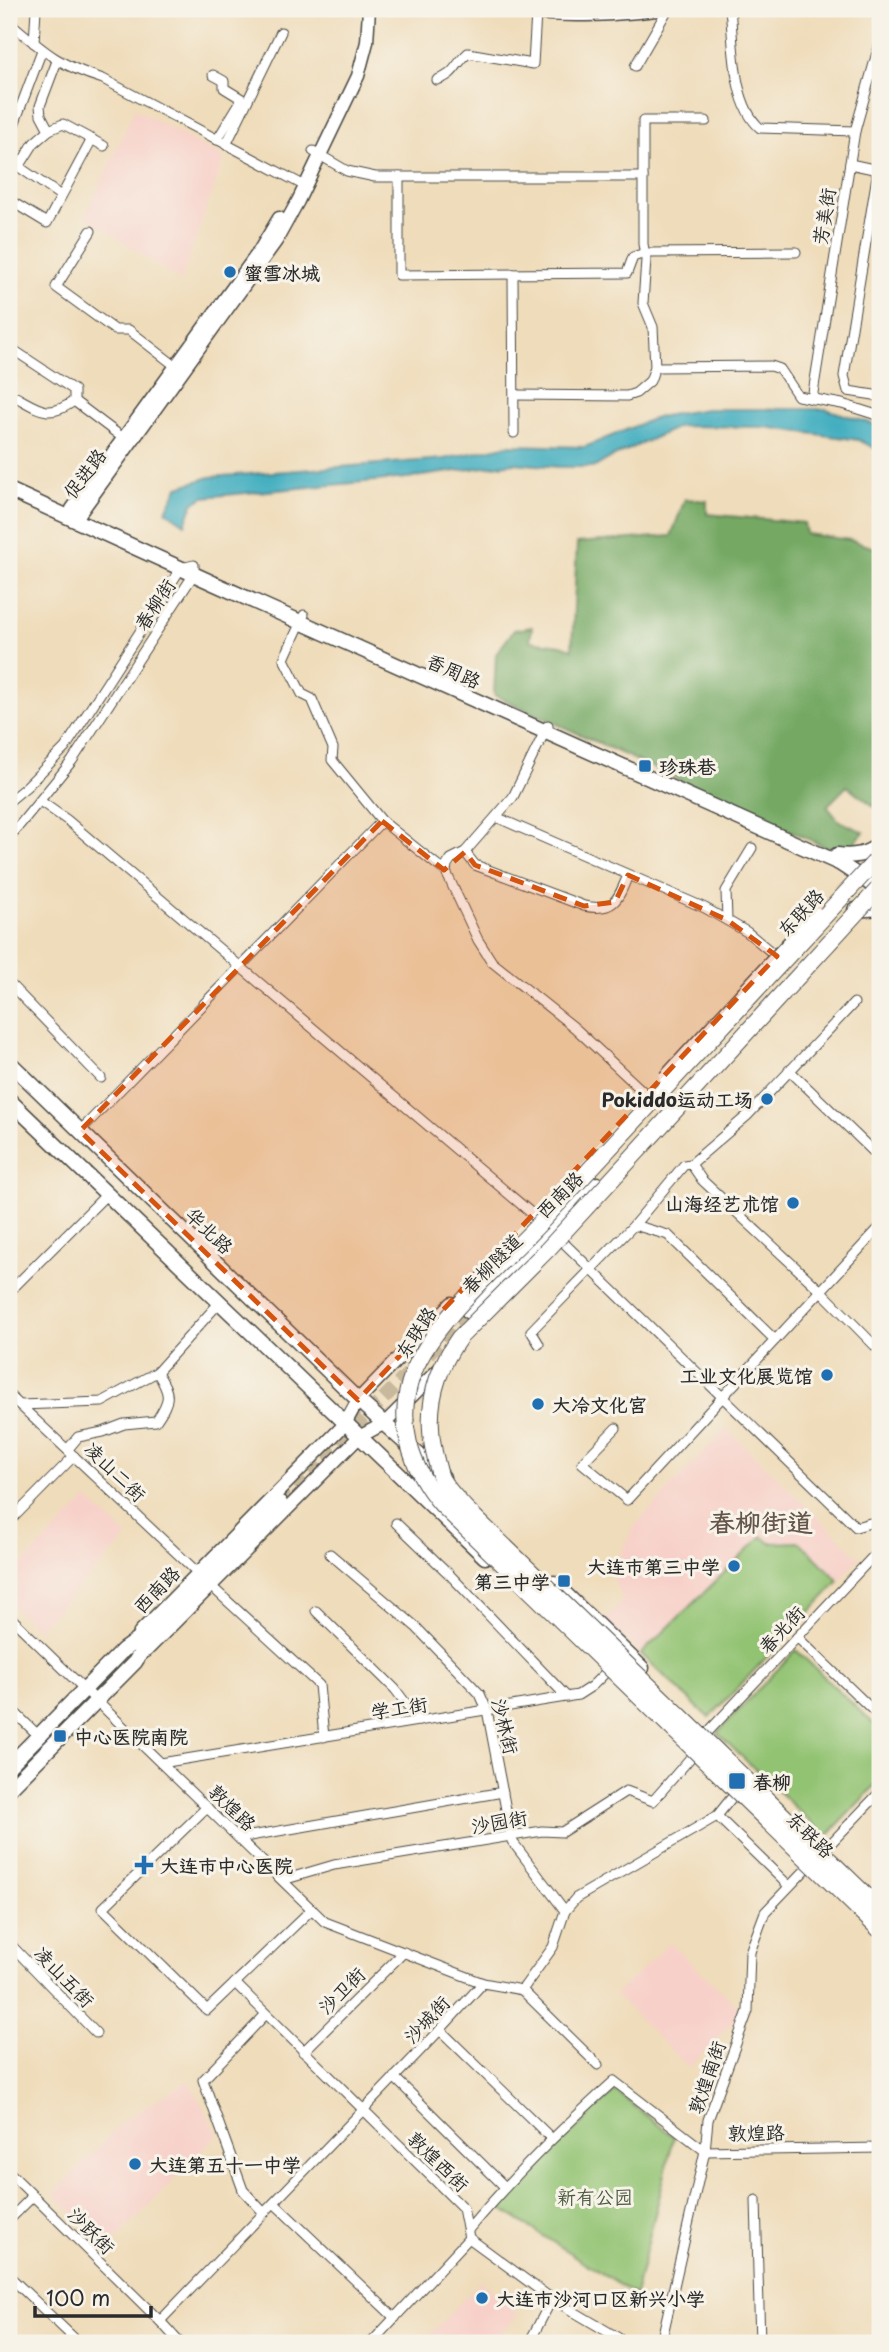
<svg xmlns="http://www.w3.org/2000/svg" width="889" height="2352" font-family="'Playpen Sans','LXGW WenKai TC',sans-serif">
<rect width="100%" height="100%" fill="#f7f3e8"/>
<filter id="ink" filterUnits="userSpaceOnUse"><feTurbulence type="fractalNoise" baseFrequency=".0143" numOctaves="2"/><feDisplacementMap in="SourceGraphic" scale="14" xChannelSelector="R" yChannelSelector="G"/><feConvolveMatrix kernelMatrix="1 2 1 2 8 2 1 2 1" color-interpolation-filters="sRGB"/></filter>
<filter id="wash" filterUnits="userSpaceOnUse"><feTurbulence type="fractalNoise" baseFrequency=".00686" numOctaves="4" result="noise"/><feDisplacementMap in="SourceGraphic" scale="28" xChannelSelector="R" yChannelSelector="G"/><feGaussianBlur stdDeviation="1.57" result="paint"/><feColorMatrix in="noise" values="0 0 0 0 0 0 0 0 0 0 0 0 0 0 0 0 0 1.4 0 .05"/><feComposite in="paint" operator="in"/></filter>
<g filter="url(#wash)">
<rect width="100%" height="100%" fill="#efdcba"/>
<g fill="#f7d1c9">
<polygon points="135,109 224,158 181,281 85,216"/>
<polygon points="726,1428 860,1558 709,1718 605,1620 623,1599 611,1575 633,1528"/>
<polygon points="87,1499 128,1537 37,1630 9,1603 9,1578"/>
<polygon points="670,1943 742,2011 689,2068 615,1995"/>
<polygon points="188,2080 218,2134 108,2248 54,2194 123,2121"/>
<polygon points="481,2281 518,2315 492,2343 422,2343"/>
</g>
<g fill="#92c372" stroke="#5e774e" stroke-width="2">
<polygon points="762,1536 770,1543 800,1542 839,1581 709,1718 641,1654"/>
<polygon points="796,1650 880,1730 880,1780 826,1837 717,1733"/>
<polygon points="615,2091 674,2137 635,2295 497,2206"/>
</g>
<polygon fill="#75a964" stroke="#506a48" stroke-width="2" points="685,499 707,501 707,514 804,523 806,534 850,540 878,549 880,546 880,802 875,807 847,786 827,806 839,821 864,832 843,855 494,695 496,654 514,630 532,627 530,641 561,645 572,649 577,543 671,536"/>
<polygon fill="#41adbf" stroke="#366c75" stroke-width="2" points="706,409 826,409 880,426 880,451 859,440 765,427 680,426 610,458 595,467 560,467 514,463 407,478 204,497 193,503 185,524 166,511 178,487 210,477 444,459 510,445 585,447 657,417"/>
</g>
<g filter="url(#ink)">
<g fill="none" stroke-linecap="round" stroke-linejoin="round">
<polyline stroke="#c8b99d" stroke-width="14" stroke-dasharray="14 7" stroke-linecap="butt" points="280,1503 469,1312"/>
<defs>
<g id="street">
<path d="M730,9C734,44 732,103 760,128L855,131"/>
<path d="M9,19L14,26C47,54 61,66 103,79L305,186"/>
<polyline points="34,43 36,9"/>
<polyline points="57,61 40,106 41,115 49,130 63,124 104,146"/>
<polyline points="635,66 668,9"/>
<polyline points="213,75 224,81 224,88 242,99 217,140"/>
<path d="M437,80C456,74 454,65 468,53L533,64L536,13"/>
<polyline points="49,130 34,143 19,167 61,196"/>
<polyline points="9,138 42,50"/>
<polyline points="226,145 281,32"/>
<polyline points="313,151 347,171 375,177 643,177"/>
<polyline points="880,158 844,376 848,391 874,395 880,399"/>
<polyline points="850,164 878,170"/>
<polyline points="399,177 399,275 627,273 633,257 645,253 796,252"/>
<polyline points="9,200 47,223 92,139"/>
<polyline points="91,231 56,287 115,330 129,330 178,368"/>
<polyline points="513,274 514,433"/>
<polyline points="9,347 74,390 74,401 123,438"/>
<polyline points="655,367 771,366 780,369 798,396 842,404 880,416"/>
<polyline points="515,395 627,396 636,393 650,381 655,367 653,327 643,303 646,260 643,244 643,121 706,121"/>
<path d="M16,397C40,410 49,419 74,401"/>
<polyline points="812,399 855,131 880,42"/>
<polyline points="304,615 284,659 302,694 312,699 333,748 332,760 382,821 446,872"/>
<polyline points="548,725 513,797 465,852 451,859 447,865 446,872 478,940 492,962 575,1028 648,1096"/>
<polyline points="9,801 26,787 65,748 181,568 194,565 194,574 72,761 9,838"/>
<polyline points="40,801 67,820 536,1217"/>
<polyline points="496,817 705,908 747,932 781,960"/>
<path d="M465,852L475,865L584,906C614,912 618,900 628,875"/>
<polyline points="727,920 726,891 752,848"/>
<polyline points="9,983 101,1078"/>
<polyline points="789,1070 880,1158"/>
<polyline points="80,1131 382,821"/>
<polyline points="691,1164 702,1180 821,1291 880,1351"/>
<polyline points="634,1225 668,1235 775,1340"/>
<polyline points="564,1243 856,1527 870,1523"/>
<polyline points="9,1292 107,1194"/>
<polyline points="539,1344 531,1331 634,1225 684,1165 691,1164 748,1115 854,1003"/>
<polyline points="9,1395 198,1573"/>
<polyline points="20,1405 102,1402 157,1372 219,1303"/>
<polyline points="616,1428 582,1463 627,1500 880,1227"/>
<path d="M68,1449L78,1437L103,1432L124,1424L156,1421C171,1399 171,1395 157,1372"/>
<polyline points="9,1522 74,1456"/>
<polyline points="396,1523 449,1574 567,1697"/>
<polyline points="330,1554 416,1627 480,1694 487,1710 512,1841 565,1911"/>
<polyline points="211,1586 319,1685 324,1737"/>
<polyline points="316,1611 395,1689 419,1721"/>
<polyline points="9,1616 325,1922 483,1983 522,1990 553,1947 565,1911 576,1898 717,1816 733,1796"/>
<polyline points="797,1637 880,1717"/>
<polyline points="9,1707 39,1736"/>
<polyline points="708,1732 880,1549"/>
<polyline points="161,1763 578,1695 592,1686 612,1666"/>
<polyline points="207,1807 103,1908 207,2010 312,1909"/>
<polyline points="717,1816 789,1886"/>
<polyline points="239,1838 503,1792"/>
<polyline points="283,1880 334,1865 542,1831 562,1832 626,1791 653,1801 692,1756"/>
<polyline points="9,1943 96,2033"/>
<polyline points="235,1983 463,2208 469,2238 552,2299 627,2343"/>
<polyline points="522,1990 598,2065"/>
<polyline points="440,2030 551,2138"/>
<polyline points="303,2052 404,1952"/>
<polyline points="394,2077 504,2186"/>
<polyline points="9,2172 160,2321 180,2343"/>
<polyline points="756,2200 760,2343"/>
<polyline points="274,2203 395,2318"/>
<polyline points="264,2213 243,2190 203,2080 266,2014"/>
<polyline points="9,2220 33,2196"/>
<path d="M468,2230C513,2176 562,2128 614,2081L705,2151L880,2148"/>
<polyline points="9,2276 79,2343"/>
<polyline points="160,2321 440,2030 483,1983"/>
<polyline points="371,2343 469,2238"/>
<polyline points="529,2343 552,2299"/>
<polyline points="661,2343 705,2151 708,2120 748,2011 750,1952 765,1912 880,1792"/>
</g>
<g id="secondary">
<path d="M507,9C561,19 612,15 666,9"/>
<polyline points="877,9 880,9"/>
<polyline points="71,518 80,513 276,241 298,201 358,76 367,42 369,9"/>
<polyline points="71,518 72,509 258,253 279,218"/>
<polyline points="140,1632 345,1424 358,1400 452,1303"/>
<polyline points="146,1651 359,1437 385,1423 440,1368"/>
</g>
<g id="primary">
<polyline points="9,490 213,583 839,863 880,890"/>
<path d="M837,855C855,857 866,855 880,844"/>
<polyline points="855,910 880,908"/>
<polyline points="9,1062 358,1400 443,1477"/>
<polyline points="9,1100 485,1557"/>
<polyline points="469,1312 597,1184"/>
<polyline points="554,1583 642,1668"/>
<polyline points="9,1766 123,1650 158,1625 280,1503"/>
<polyline points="9,1789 135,1662 153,1633"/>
</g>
</defs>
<use href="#street" stroke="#484640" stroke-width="11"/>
<use href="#secondary" stroke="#484640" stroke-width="15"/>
<use href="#primary" stroke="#484640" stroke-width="17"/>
<use href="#street" stroke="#fff" stroke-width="9"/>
<use href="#secondary" stroke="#fff" stroke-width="12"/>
<use href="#primary" stroke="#fff" stroke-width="14"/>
<defs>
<polyline id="secondary-bridge" points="665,1077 805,925 818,914"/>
<g id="highway-bridge">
<path d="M880,856C768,978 655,1099 542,1221C502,1264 435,1318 413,1373C395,1420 410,1468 442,1505L880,1930"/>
<path d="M880,887L548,1249L459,1338C434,1373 425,1410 434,1452C436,1460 438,1470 441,1478C447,1489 457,1499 465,1508L880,1909"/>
</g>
</defs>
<use href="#secondary-bridge" stroke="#484640" stroke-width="15" stroke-linecap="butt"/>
<use href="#highway-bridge" stroke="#484640" stroke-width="18" stroke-linecap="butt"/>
<use href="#secondary-bridge" stroke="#fff" stroke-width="12"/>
<use href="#highway-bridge" stroke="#fff" stroke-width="16"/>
</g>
</g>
<path fill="#d5540f" fill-opacity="0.2" stroke="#d5540f" stroke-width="5" stroke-dasharray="14 9" stroke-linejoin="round" d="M382,821L444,870L465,852L475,865L584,906L615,902L628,875L727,920L777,956L358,1400L80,1131Z"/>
<g fill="#1f6fb2" stroke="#f7f3e8" stroke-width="2.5">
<circle cx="230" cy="272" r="7"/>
<rect x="638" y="759" width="14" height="14" rx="3.5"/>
<circle cx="767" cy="1099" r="7"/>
<circle cx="793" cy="1203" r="7"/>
<circle cx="827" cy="1375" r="7"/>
<circle cx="538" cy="1404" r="7"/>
<circle cx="734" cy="1566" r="7"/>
<rect x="557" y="1574" width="14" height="14" rx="3.5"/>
<rect x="53" y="1729" width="14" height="14" rx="3.5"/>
<rect x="728" y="1772" width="18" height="18" rx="3.5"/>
<path d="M140.5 1854.5h7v7h7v7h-7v7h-7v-7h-7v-7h7z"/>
<circle cx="135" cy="2164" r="7"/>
<circle cx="482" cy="2298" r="7"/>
</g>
<g text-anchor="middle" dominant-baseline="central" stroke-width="6" stroke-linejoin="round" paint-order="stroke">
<g font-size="19" fill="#2b2b2b" stroke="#f7f3e8">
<text transform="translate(823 216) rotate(-81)">芳美街</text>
<text transform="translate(84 473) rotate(-53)">促进路</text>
<text transform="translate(154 604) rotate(-57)">春柳街</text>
<text transform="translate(454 670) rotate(24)">香周路</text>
<text transform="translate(800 912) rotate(-47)">东联路</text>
<text transform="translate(559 1194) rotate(-45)">西南路</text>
<text transform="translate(210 1230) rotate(44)">华北路</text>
<text transform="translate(491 1263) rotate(-45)">春柳隧道</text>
<text transform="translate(415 1332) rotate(-57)">东联路</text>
<text transform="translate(116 1471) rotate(44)">凌山二街</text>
<text transform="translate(156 1589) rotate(-46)">西南路</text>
<text transform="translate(781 1629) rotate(-47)">春光街</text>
<text transform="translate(399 1707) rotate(-9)">学工街</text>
<text transform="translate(506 1726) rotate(76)">沙林街</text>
<text transform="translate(233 1807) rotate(44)">敦煌路</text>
<text transform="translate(499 1821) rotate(-10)">沙园街</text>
<text transform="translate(811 1834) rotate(44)">东联路</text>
<text transform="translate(65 1976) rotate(46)">凌山五街</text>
<text transform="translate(341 1990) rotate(-45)">沙卫街</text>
<text transform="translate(426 2019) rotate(-47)">沙城街</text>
<text transform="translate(706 2077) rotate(-71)">敦煌南街</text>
<text transform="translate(756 2132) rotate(-1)">敦煌路</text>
<text transform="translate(439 2161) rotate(44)">敦煌西街</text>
<text transform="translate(92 2230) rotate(45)">沙跃街</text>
</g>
<g font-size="19" font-weight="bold" fill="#2b2b2b" stroke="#f7f3e8" text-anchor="start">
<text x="244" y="272">蜜雪冰城</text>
<text x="659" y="766">珍珠巷</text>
<text x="753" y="1099" text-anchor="end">Pokiddo运动工场</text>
<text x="779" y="1203" text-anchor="end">山海经艺术馆</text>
<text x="813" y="1375" text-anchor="end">工业文化展览馆</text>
<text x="552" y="1404">大冷文化宫</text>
<text x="720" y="1566" text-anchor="end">大连市第三中学</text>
<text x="550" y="1581" text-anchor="end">第三中学</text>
<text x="74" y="1736">中心医院南院</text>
<text x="753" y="1781">春柳</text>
<text x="160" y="1865">大连市中心医院</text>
<text x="149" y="2164">大连第五十一中学</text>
<text x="496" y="2298">大连市沙河口区新兴小学</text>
</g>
<g font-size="19" fill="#4a5940" stroke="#f7f3e8">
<text x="595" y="2196">新有公园</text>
</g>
<g font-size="26" font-weight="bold" fill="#65554a" stroke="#f7f3e8">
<text x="761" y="1521">春柳街道</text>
</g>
</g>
<rect width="889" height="2352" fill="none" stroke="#f7f3e8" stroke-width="35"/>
<path d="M35 2306v10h116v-10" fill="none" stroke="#2b2b2b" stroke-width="3.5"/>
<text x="46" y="2306" font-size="21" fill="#2b2b2b" stroke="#f7f3e8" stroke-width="5" paint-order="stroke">100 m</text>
</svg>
